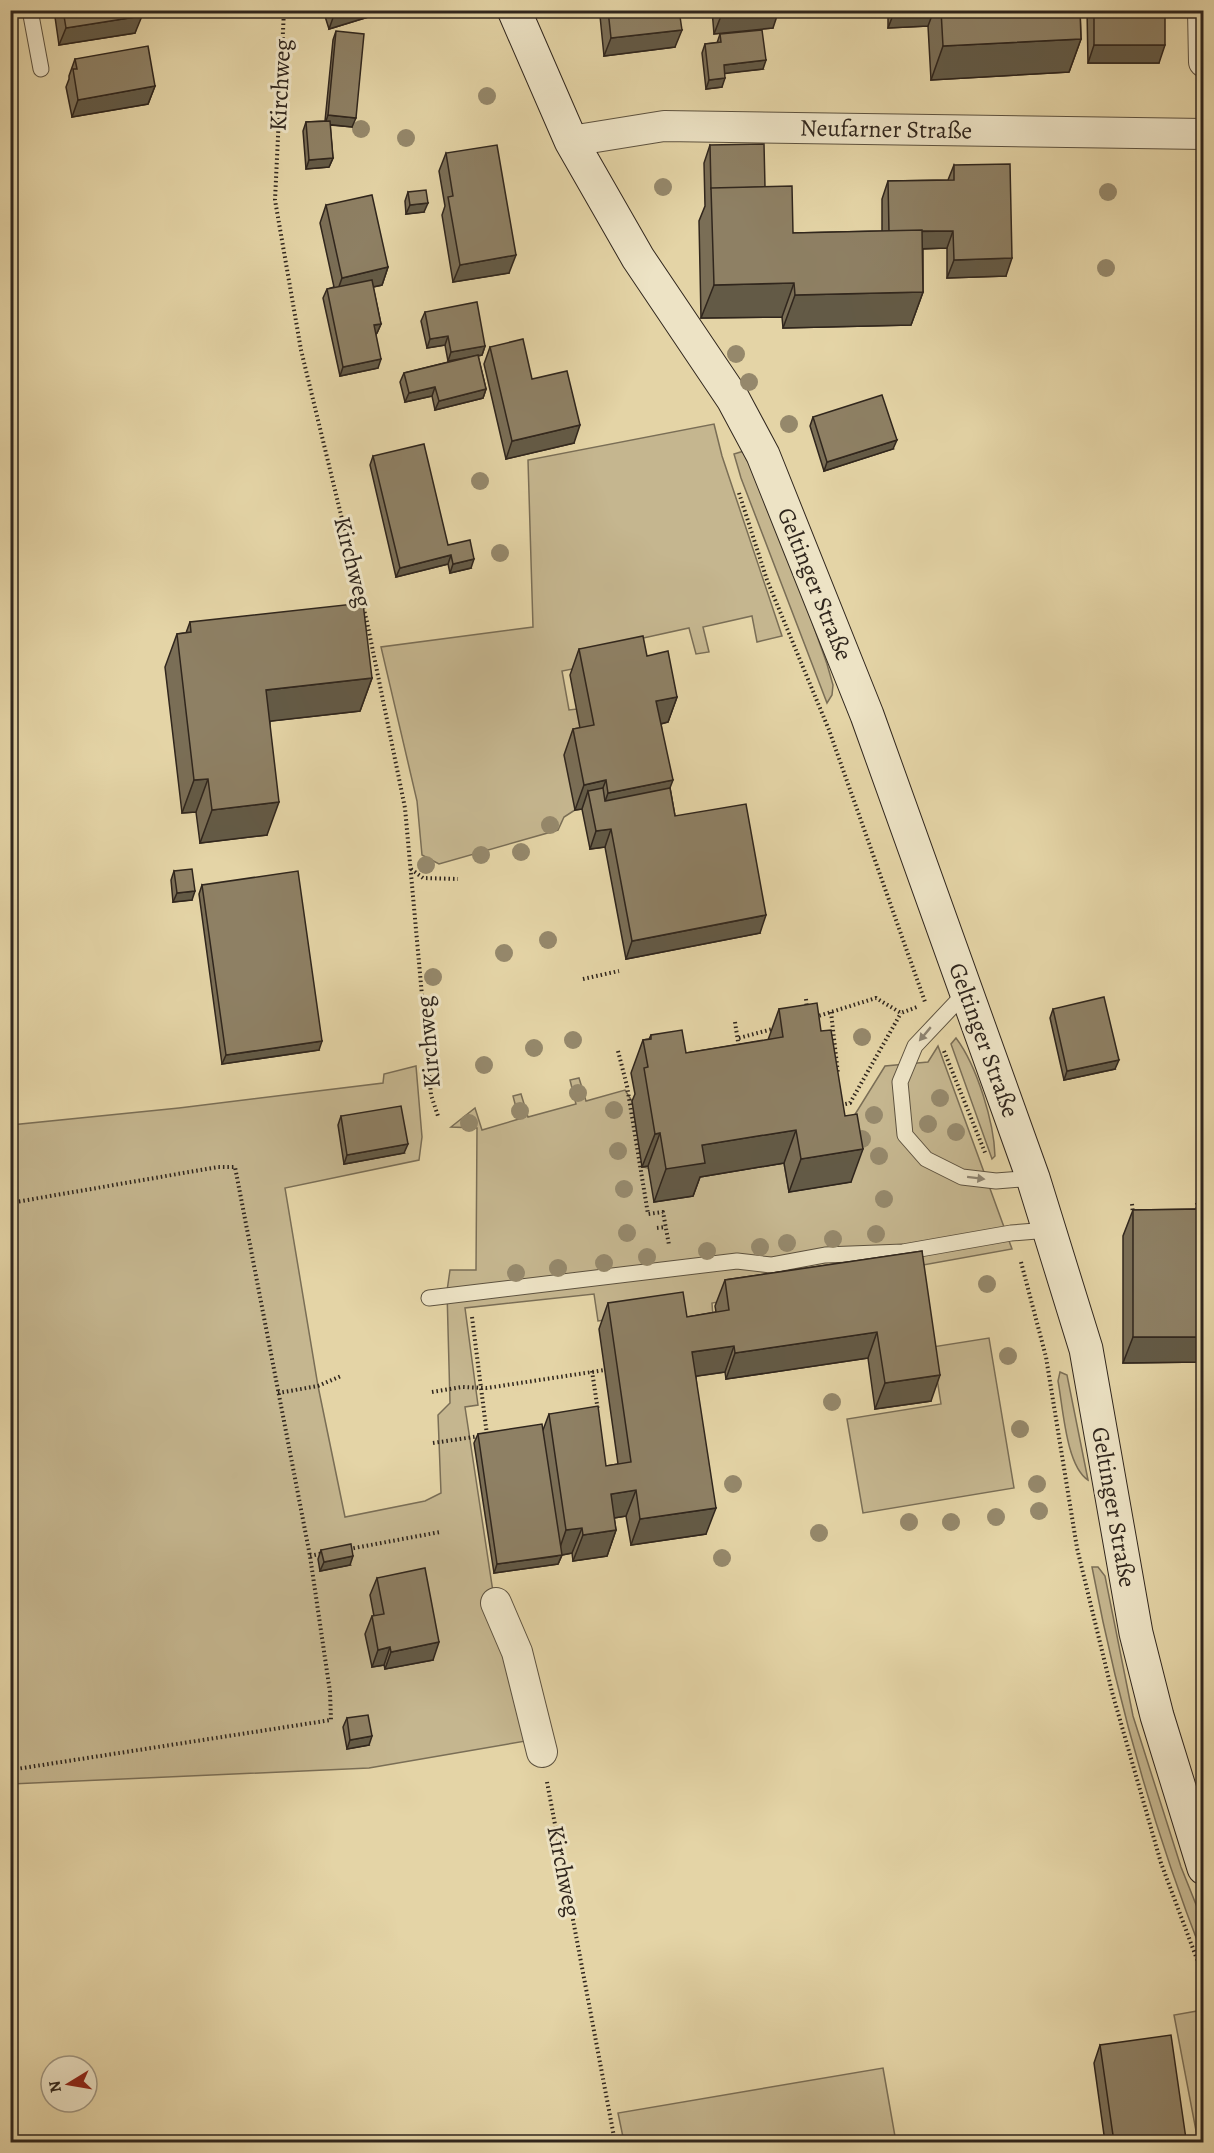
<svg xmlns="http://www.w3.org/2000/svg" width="1214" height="2153" font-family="Alegreya,serif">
<rect width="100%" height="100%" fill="#e4d4a6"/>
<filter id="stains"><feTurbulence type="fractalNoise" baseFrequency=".00333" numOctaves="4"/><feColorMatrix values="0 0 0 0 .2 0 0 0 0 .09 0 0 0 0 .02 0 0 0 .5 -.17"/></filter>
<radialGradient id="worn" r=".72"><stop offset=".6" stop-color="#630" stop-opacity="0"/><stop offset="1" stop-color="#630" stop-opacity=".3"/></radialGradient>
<g fill="#c5b68f" stroke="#7a6e56" stroke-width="1.5">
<polygon points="714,424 722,456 782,636 757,642 752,616 703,627 709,652 696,654 689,628 634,640 637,656 562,671 569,710 577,709 585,751 575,810 564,817 558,830 439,864 422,855 417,801 381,647 533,627 528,460"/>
<polygon points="744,451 789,557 827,664 833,685 832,695 827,703 741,478 734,454"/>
<path d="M956,1038C977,1066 994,1122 995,1156L992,1159L951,1044Z"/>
<polygon points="938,1046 1012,1249 712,1303 714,1332 684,1335 680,1310 598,1321 594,1294 465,1308 478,1405 465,1407 495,1605 526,1741 369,1768 11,1784 11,1125 179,1108 383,1083 384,1074 416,1066 422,1137 419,1160 285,1188 318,1386 345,1517 425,1501 441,1493 438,1415 450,1403 447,1291 450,1270 476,1270 477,1128 451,1127 475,1108 482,1130 519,1119 513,1096 521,1094 528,1117 576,1104 570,1080 579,1078 586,1101 625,1090 632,1101 643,1167 690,1178 784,1163 789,1192 841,1137 885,1066 928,1062"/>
<polygon points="989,1338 1014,1488 863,1513 847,1419 941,1404 932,1347"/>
<path d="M1060,1372L1067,1375L1088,1480C1066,1466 1063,1407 1058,1381Z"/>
<path d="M1092,1567H1098L1105,1576L1133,1716L1181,1867L1203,1922V1956C1154,1830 1117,1700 1092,1567Z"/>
<polygon points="1203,2010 1203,2135 1197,2136 1174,2015"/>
<polygon points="883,2068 896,2142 624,2142 618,2113"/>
</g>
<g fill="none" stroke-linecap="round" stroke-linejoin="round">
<defs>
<g id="service">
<polyline points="30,10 41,69"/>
<polyline points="966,992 915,1046 900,1082 905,1135 926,1159 962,1177 996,1181 1033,1178"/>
<polyline points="429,1298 737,1261 771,1265 825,1255 903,1252 1011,1233 1049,1230"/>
</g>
<g id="minor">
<polyline points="1203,10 1204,62"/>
<polyline points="571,141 664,126 1204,134"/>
<polyline points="496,1603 517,1652 542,1752"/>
</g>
<polyline id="secondary" points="514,10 571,141 638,258 733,399 763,455 867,715 1033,1178 1086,1349 1136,1633 1157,1716 1204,1868"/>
</defs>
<use href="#service" stroke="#5d523f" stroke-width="17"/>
<use href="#minor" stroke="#5d523f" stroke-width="32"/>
<use href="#secondary" stroke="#30261d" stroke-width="35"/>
<g stroke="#30261d" stroke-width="4" stroke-dasharray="1.5 3" stroke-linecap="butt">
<polyline points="284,10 275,200 301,350 367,622 405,808 431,1095 438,1116"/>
<polyline points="739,493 767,580 829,730 925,1002"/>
<polyline points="411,869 423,878 458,879"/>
<polyline points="583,979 619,971"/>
<polyline points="806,999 807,1009"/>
<polyline points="831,1012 838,1074"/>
<polyline points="815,1017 876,998 901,1013 917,1007"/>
<polyline points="735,1022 739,1048"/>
<polyline points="739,1038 776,1028"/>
<polyline points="618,1051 627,1086 648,1214 663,1212 669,1245"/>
<polyline points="944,1051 986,1155"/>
<polyline points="841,1105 850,1103 901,1013"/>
<polyline points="10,1203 218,1167 235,1167 310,1556 330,1692 331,1720 10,1770"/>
<polyline points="1197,1203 1197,1214"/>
<polyline points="1132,1204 1133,1214"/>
<polyline points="657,1228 666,1227"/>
<polyline points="1021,1262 1046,1357 1077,1548 1112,1692 1161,1863 1204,1978"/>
<polyline points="472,1317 487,1435"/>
<polyline points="592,1371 598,1411"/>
<polyline points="432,1392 462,1387 487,1388 605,1370"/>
<polyline points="278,1393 318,1386 341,1376"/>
<polyline points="433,1443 480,1436"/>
<polyline points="349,1549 440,1532"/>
<polyline points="310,1556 324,1553"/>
<polyline points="547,1782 615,2142"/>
</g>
<use href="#service" stroke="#ede3c5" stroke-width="15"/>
<use href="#minor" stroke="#ede3c5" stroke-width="30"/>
<use href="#secondary" stroke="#ede3c5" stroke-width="33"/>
</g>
<g fill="#95886b">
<circle cx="487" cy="96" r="9"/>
<circle cx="361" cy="129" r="9"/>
<circle cx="406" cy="138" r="9"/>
<circle cx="663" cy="187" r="9"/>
<circle cx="1108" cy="192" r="9"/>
<circle cx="1106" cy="268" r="9"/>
<circle cx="736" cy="354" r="9"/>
<circle cx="749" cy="382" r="9"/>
<circle cx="789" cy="424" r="9"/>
<circle cx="480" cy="481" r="9"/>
<circle cx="500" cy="553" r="9"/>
<circle cx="550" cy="825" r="9"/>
<circle cx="521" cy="852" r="9"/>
<circle cx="481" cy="855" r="9"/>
<circle cx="426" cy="865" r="9"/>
<circle cx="548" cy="940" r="9"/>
<circle cx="504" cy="953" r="9"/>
<circle cx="433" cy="977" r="9"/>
<circle cx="862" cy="1037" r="9"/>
<circle cx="573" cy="1040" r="9"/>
<circle cx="534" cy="1048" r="9"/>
<circle cx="484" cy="1065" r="9"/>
<circle cx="578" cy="1093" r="9"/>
<circle cx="940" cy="1098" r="9"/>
<circle cx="614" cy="1110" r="9"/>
<circle cx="520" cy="1111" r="9"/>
<circle cx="874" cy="1115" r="9"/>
<circle cx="469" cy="1123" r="9"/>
<circle cx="928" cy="1124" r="9"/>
<circle cx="956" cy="1132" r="9"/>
<circle cx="862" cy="1139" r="9"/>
<circle cx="618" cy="1151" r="9"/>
<circle cx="879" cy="1156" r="9"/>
<circle cx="624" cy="1189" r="9"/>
<circle cx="884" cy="1199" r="9"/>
<circle cx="627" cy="1233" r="9"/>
<circle cx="876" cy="1234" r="9"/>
<circle cx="833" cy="1239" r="9"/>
<circle cx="787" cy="1243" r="9"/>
<circle cx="760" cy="1247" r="9"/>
<circle cx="707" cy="1251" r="9"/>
<circle cx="647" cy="1257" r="9"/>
<circle cx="604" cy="1263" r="9"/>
<circle cx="558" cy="1268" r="9"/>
<circle cx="516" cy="1273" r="9"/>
<circle cx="987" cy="1284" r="9"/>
<circle cx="1008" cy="1356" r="9"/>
<circle cx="832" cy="1402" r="9"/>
<circle cx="1020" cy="1429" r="9"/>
<circle cx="733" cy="1484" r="9"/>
<circle cx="1037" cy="1484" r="9"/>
<circle cx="1039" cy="1511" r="9"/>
<circle cx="996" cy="1517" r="9"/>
<circle cx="909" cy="1522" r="9"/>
<circle cx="951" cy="1522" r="9"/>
<circle cx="819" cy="1533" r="9"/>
<circle cx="722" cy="1558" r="9"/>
</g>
<g fill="#7a6e56" stroke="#30261d" stroke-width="1.5">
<polygon points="54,10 141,10 135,33 59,45"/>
<polygon points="323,10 391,10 329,29"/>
<polygon points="591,10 679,10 675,47 604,56 600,16 592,16"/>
<polygon points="712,10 775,10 773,28 714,34"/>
<polygon points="888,10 1080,10 1081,39 1069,72 931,80 928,26 888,28"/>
<polygon points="1087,10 1165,10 1159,63 1088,63"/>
<polygon points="336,31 352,127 330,125 333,158 329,167 306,169 303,131 306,122 325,121 333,40"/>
<polygon points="720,34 763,69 724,73 722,87 706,89 702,53 705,44 717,43"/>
<polygon points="75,59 155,86 148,104 72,117 66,87 69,79 69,76"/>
<polygon points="710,145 765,187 793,233 882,231 882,199 888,181 948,180 954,165 1006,276 947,278 947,248 923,249 923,292 911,325 783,328 782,317 701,318 699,221 705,206 704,163"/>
<polygon points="446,153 509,273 453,282 442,215 445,206 439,171"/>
<polygon points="408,192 424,212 406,214 405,201"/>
<polygon points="326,205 388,267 382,285 373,287 381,324 377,333 376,333 378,368 340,376 323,298 327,289 334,287 320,223"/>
<polygon points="425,312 485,346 482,355 478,356 486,389 483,398 435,410 432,396 405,402 400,382 404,373 473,356 448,361 445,345 427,348 421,321"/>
<polygon points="490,347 532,379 574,443 506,459 484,364"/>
<polygon points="813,417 893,449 824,471 810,426"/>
<polygon points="373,456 448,545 471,568 450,573 448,564 396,577 370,465"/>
<polygon points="190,622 372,678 360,711 270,721 267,835 200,843 196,812 182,813 165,667 177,634 186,633"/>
<polygon points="579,649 647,656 677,697 668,722 661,724 670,788 675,816 760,933 626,959 605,847 590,849 582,809 575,810 564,755 573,729 580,728 570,675"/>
<polygon points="174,871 192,900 173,902 171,880"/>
<polygon points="202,885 319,1050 222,1064 199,894"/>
<polygon points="779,1009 821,1031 851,1182 789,1192 784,1163 700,1177 693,1196 654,1202 648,1166 642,1167 632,1101 635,1094 631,1073 643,1040 649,1039 651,1035 686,1053 768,1040"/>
<polygon points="1053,1009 1115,1069 1064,1080 1050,1018"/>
<polygon points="341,1116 404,1153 344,1164 338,1125"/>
<polygon points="1203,1209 1203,1362 1123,1363 1123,1236 1133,1210"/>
<polygon points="922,1251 931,1401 875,1409 868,1358 726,1379 725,1372 696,1376 706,1534 631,1545 626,1516 614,1518 616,1530 607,1556 573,1561 572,1553 562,1555 558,1564 494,1573 474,1443 478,1434 543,1430 549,1414 606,1466 618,1464 599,1329 608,1303 687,1317 716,1312 715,1306 725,1280"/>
<polygon points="321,1550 350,1565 320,1571 318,1559"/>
<polygon points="377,1578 433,1660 385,1669 384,1665 372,1667 365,1634 372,1616 374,1616 370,1595"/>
<polygon points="347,1718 369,1745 347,1749 343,1727"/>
<polygon points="1100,2045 1185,2142 1105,2142 1094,2063"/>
</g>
<g fill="#635a46" stroke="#30261d" stroke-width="1.5">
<polygon points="339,10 391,10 329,29 335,12"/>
<polygon points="594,10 602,10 600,16 592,16"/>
<polygon points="775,10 779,10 773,28 714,34 721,16"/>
<polygon points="895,10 934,10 928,26 888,28"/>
<polygon points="142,16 135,33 59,45 66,28"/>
<polygon points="682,30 675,47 604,56 611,38"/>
<polygon points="1081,39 1069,72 931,80 943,46"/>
<polygon points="1094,45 1165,45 1159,63 1088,63"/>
<polygon points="766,60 763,69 720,74 724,65"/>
<polygon points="725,78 722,87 706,89 709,80"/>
<polygon points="155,86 148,104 72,117 78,100"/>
<polygon points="328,115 356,118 352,127 325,124"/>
<polygon points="333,158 329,167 306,169 309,160"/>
<polygon points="428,203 424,212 406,214 410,205"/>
<polygon points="953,231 947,248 882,250 889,232"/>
<polygon points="516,255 509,273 453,282 460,265"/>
<polygon points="1012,258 1006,276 947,278 954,260"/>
<polygon points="388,267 382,285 336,295 342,278"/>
<polygon points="794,283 782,317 701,318 714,285"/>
<polygon points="923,292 911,325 783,328 795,295"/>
<polygon points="381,324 377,333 371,334 374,325"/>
<polygon points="448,336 445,345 427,348 430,339"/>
<polygon points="485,346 482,355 448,361 451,352"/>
<polygon points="381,359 378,368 340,376 343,367"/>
<polygon points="435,387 432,396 405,402 409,393"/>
<polygon points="486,389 483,398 435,410 439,401"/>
<polygon points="580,425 574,443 506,459 512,441"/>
<polygon points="897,440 893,449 824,471 827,462"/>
<polygon points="451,555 448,564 396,577 400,568"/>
<polygon points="474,559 471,568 450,573 453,564"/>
<polygon points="372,678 360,711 254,723 266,690"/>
<polygon points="677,697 668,722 647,727 656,701"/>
<polygon points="208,779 196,812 182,813 194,780"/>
<polygon points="606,780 596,806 588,791 582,809 575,810 584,785"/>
<polygon points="673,780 663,806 599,819 608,793"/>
<polygon points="279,802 267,835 200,843 212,810"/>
<polygon points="611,829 605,847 590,849 596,831"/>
<polygon points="195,891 192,900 173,902 177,893"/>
<polygon points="766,915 760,933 626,959 632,941"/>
<polygon points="322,1041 319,1050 222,1064 226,1055"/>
<polygon points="1119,1060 1115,1069 1064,1080 1067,1071"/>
<polygon points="796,1130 784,1163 700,1177 693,1196 654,1202 666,1169 702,1145"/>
<polygon points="660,1133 648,1166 642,1167 655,1134"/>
<polygon points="408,1144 404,1153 344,1164 347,1155"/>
<polygon points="863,1149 851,1182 789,1192 801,1159"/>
<polygon points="877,1332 868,1358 726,1379 735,1353"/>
<polygon points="1133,1337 1203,1337 1203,1362 1123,1363"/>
<polygon points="734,1346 725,1372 683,1378 692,1352"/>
<polygon points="940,1375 931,1401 875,1409 885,1383"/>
<polygon points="636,1490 626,1516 601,1520 611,1494"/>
<polygon points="716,1508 706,1534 631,1545 640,1519"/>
<polygon points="582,1528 572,1553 562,1555 558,1564 494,1573 497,1564 557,1556 566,1530"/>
<polygon points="616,1530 607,1556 573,1561 583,1535"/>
<polygon points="353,1556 350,1565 320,1571 324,1562"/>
<polygon points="439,1642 433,1660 385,1669 391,1652"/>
<polygon points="390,1647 384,1665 372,1667 378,1650"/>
<polygon points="372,1736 369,1745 347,1749 350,1740"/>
<polygon points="1186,2139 1185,2142 1159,2142"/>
</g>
<g fill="#8e8064" stroke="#30261d" stroke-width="1.5">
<polygon points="63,10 141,10 142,16 66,28"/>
<polygon points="608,10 679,10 682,30 611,38"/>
<polygon points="720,10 775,10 721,16"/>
<polygon points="941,10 1080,10 1081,39 943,46"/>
<rect x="1094" y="10" width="71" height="35"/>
<polygon points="762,30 766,60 724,65 725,78 709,80 705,44 721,42 720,34"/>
<polygon points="336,31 364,34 356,118 328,115"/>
<polygon points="148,46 155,86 78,100 73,69 77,69 75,59"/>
<polygon points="330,121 333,158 309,160 306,122"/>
<polygon points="764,144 765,187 711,189 710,145"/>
<polygon points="497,145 516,255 460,265 448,197 453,196 446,153"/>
<polygon points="1010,164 1012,258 954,260 953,231 889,231 888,181 954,180 954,165"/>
<polygon points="792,186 793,233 922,230 923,292 795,295 794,283 714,285 711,188"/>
<polygon points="426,190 428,203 410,205 408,192"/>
<polygon points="372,195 388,267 342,278 326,205"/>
<polygon points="372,280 381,324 374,325 381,359 343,367 327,289"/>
<polygon points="477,302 485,346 451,352 448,336 430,339 425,312"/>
<polygon points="523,339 532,379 567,371 580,425 512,441 490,347"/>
<polygon points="478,355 486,389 439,401 435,387 409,393 404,373"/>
<polygon points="882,395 897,440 827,462 813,417"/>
<polygon points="424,444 448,545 470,540 474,559 453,564 451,555 400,568 373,456"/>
<polygon points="363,603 372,678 266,690 279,802 212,810 208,779 194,780 177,634 191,632 190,622"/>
<polygon points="643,636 647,656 668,651 677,697 656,701 673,780 608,793 606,780 584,785 573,729 594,725 579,649"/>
<polygon points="603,788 605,801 670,788 675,816 746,804 766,915 632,941 611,829 596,831 588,791"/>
<polygon points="192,869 195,891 177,893 174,871"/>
<polygon points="298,871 322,1041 226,1055 202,885"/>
<polygon points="1104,997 1119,1060 1067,1071 1053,1009"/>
<polygon points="817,1003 821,1031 831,1030 845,1116 857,1114 863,1149 801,1159 796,1130 702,1145 705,1163 666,1169 660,1133 655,1134 644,1068 648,1067 643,1040 651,1039 651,1035 682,1030 686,1053 783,1037 779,1009"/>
<polygon points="401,1106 408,1144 347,1155 341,1116"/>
<polygon points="1203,1209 1203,1337 1133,1337 1133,1210"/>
<polygon points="922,1251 940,1375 885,1383 877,1332 735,1353 734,1346 692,1352 716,1508 640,1519 636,1490 611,1494 616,1530 583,1535 582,1528 566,1530 549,1414 598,1406 606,1466 631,1462 608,1303 683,1292 687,1317 729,1310 725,1280"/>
<polygon points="542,1424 562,1555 497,1564 478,1434"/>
<polygon points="351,1544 353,1556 324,1562 321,1550"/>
<polygon points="425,1568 439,1642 391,1652 390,1647 378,1650 372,1616 384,1614 377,1578"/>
<polygon points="368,1715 372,1736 350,1740 347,1718"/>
<polygon points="1171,2035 1186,2139 1159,2142 1114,2142 1100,2045"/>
</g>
<defs><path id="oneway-solid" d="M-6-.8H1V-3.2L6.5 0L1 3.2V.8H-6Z" transform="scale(1.5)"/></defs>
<g fill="#8e8471">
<use href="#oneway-solid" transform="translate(925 1034) rotate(130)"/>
<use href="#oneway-solid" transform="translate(976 1178) rotate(7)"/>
</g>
<g text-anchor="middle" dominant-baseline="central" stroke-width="6" stroke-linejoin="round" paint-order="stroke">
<g font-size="24" fill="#30261d" stroke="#ede3c5">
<text transform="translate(280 85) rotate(-87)">Kirchweg</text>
<text transform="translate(886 129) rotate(1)">Neufarner Straße</text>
<text transform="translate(353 562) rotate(76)">Kirchweg</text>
<text transform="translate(815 584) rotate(68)">Geltinger Straße</text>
<text transform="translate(984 1040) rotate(70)">Geltinger Straße</text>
<text transform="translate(428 1042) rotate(-95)">Kirchweg</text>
<text transform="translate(1114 1507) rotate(80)">Geltinger Straße</text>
<text transform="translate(564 1871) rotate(79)">Kirchweg</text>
</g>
</g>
<rect width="1214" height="2153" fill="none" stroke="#e4d4a6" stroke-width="36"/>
<rect x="12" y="12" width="1190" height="2129" fill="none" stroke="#30261d" stroke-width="3"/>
<rect x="18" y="18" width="1178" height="2117" fill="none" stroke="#30261d" stroke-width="1.5"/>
<g transform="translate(69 2084) rotate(259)"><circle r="28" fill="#ede3c5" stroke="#a19782" stroke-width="1.5"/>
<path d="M0-4.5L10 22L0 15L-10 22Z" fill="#8f2418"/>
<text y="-9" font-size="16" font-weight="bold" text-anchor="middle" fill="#30261d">N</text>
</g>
<rect width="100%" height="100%" filter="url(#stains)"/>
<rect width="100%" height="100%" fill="url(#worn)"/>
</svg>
